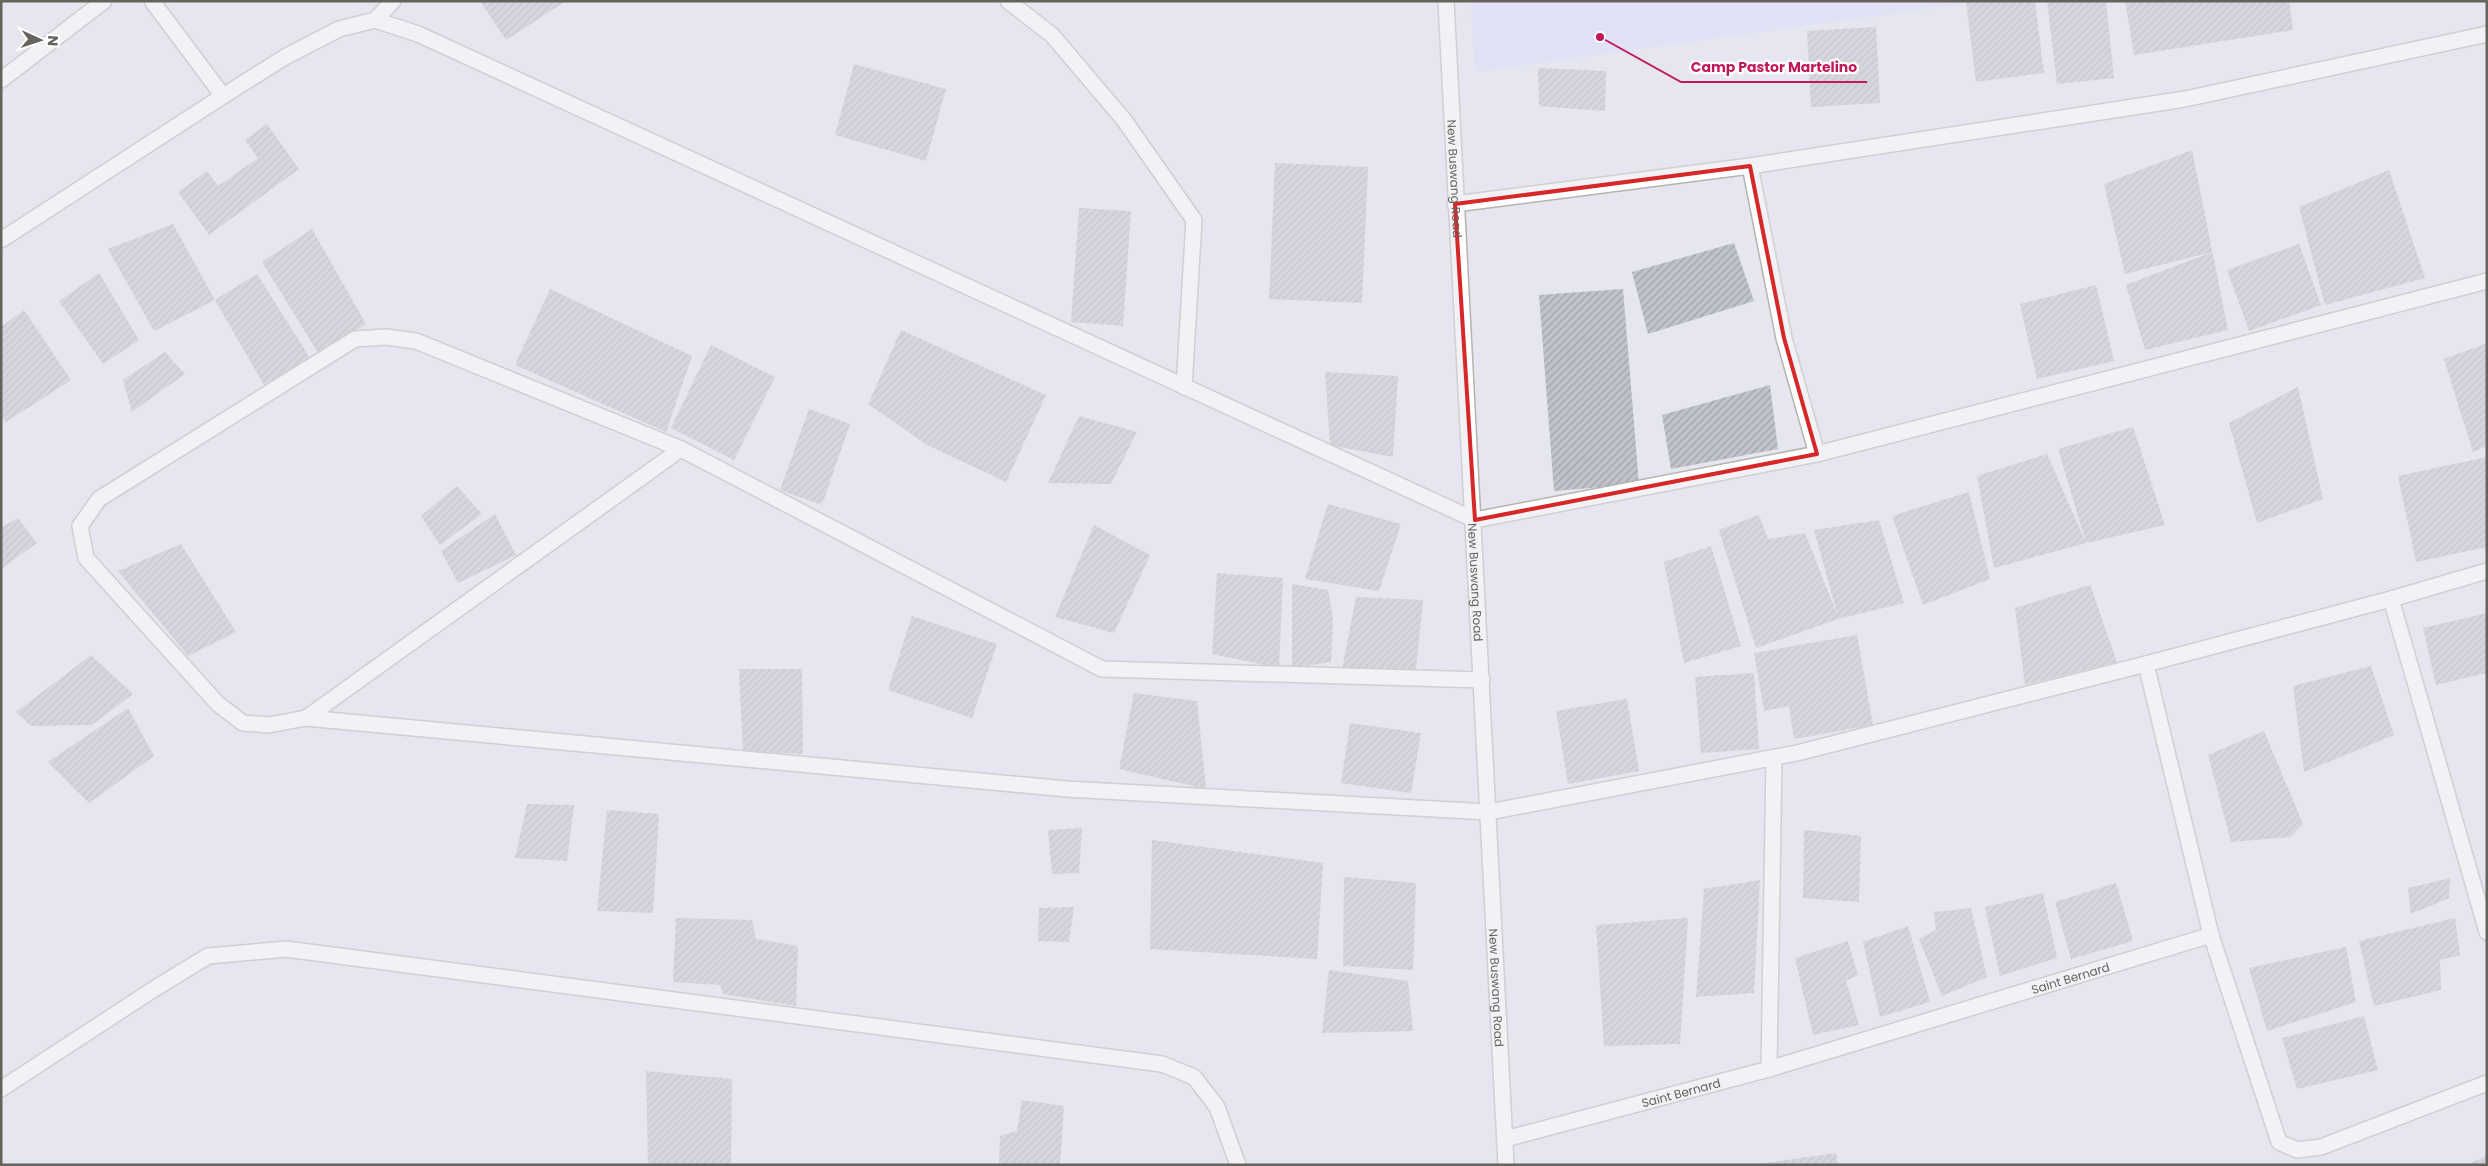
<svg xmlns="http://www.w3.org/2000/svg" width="2488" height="1166" font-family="Poppins,sans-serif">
<defs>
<pattern id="building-hatch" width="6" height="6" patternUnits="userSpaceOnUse" patternTransform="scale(1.25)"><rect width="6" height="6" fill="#c1c3ca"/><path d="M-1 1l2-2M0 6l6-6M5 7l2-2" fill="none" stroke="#a1a2a7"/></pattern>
</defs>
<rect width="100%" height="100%" fill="#e5e6ef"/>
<polygon fill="#dcdefe" points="1471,1 1982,1 1475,72"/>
<g fill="url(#building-hatch)">
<polygon points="480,1 566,1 506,40"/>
<polygon points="1966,1 2035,1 2044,73 1976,82"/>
<polygon points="2047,1 2106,1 2114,78 2057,84"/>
<polygon points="2125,1 2289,1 2293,30 2134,55"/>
<polygon points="1876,27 1880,103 1811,107 1807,31"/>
<polygon points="854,64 946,89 926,161 835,135"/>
<polygon points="1538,68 1606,71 1605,111 1539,106"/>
<polygon points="267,124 299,169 209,235 178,192 207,171 218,186 258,158 245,140"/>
<polygon points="2192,150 2228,330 2145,350 2126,285 2212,252 2125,274 2104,184"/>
<polygon points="1275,163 1368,167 1362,303 1269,299"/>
<polygon points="2389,170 2425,278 2325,305 2299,207"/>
<polygon points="1079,208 1131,211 1123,326 1071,322"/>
<polygon points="173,224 215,300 257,274 310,358 264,385 215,300 154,331 108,249"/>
<polygon points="312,229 366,324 318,353 262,262"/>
<polygon points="1734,243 1754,301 1648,334 1632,272"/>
<polygon points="2299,244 2321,305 2249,331 2227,270"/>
<polygon points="99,273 139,340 103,364 59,301"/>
<polygon points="2096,285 2114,361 2037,379 2020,304"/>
<polygon points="550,289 692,356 666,432 515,365"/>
<polygon points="1623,289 1639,484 1554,491 1539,295"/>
<polygon points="24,310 71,380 6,422 1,415 1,327"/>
<polygon points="901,330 1046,395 1006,482 927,445 868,404"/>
<polygon points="2487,343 2487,446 2473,452 2444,359"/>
<polygon points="711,345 775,377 734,460 671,428"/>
<polygon points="165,352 185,374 132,412 123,380"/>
<polygon points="1325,372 1398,376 1393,457 1330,445"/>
<polygon points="1770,385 1778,449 1671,469 1662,415"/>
<polygon points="2298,387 2323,499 2257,523 2229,423"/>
<polygon points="809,409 850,424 822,505 780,490"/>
<polygon points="1079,416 1137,432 1111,484 1048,483"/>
<polygon points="2133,427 2165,525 2086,543 1994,568 1977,476 2047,454 2086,543 2058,449"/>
<polygon points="2487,457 2487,547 2416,562 2398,476"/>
<polygon points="457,486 482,514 440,545 421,516"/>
<polygon points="1969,492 1990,579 1923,605 1892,516"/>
<polygon points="1328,504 1401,524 1379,591 1305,579"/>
<polygon points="495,514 516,555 458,583 441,551"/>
<polygon points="1759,515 1768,539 1805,533 1838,617 1814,530 1879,520 1904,603 1838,619 1756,648 1719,530"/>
<polygon points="18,518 37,543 1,569 1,528"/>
<polygon points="1094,525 1150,555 1114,633 1055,617"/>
<polygon points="181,544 236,632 188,656 118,571"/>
<polygon points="1711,546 1741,646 1684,663 1664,562"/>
<polygon points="1217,573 1283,578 1279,668 1212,654"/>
<polygon points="1292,584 1328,590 1333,618 1331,662 1292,668"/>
<polygon points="2090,585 2117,662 2025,685 2015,608"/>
<polygon points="1356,597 1423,600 1416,670 1342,670"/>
<polygon points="2487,613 2487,673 2436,685 2423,628"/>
<polygon points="912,616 997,644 972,718 888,690"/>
<polygon points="1857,635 1873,725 1794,739 1789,706 1764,711 1754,653"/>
<polygon points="91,655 133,694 92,725 31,726 16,712"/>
<polygon points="2371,666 2394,735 2304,772 2293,686"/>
<polygon points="739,669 802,669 803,754 743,751"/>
<polygon points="1754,673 1759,749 1701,753 1695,677"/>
<polygon points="1134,693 1197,701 1206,789 1119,769"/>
<polygon points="1627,699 1639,771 1568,784 1556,711"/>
<polygon points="128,708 154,756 89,803 48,762"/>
<polygon points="1350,723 1421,733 1411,793 1341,783"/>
<polygon points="2264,731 2303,824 2290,837 2231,842 2208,755"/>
<polygon points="527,804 574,805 567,861 515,858"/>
<polygon points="607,810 659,814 653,913 597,911"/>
<polygon points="1082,828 1079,873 1052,874 1048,830"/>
<polygon points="1804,830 1861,836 1859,902 1803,898"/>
<polygon points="1152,840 1323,863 1317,959 1150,949"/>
<polygon points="1344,877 1416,883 1413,970 1343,966"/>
<polygon points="2450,878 2449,898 2411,914 2408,888"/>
<polygon points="1760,880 1754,993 1696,997 1704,889"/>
<polygon points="2116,883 2133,941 2071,959 2055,902"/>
<polygon points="2043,893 2057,958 2000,976 1985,907"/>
<polygon points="1074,907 1069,942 1038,941 1039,908"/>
<polygon points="1971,908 1987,977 1942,996 1919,939 1936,930 1934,912"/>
<polygon points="676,918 752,920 756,939 798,946 796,1006 723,994 720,985 673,982"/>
<polygon points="1688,918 1680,1044 1604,1046 1596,925"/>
<polygon points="2455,918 2460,955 2440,960 2441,990 2374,1006 2359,941"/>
<polygon points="1908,926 1930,1002 1880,1017 1863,942"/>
<polygon points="1848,941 1858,975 1846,981 1859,1025 1813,1035 1795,958"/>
<polygon points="2346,947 2356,1002 2267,1031 2249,968"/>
<polygon points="1329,970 1408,981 1413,1031 1322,1033"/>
<polygon points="2364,1016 2378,1070 2297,1089 2282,1038"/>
<polygon points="646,1071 732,1079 731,1165 648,1165"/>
<polygon points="1022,1100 1064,1106 1060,1165 999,1165 1000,1136 1017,1131"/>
<polygon points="1836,1153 1838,1165 1759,1165 1759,1164"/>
<polygon points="2487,1156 2487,1165 2466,1165"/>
</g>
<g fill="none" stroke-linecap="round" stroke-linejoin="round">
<defs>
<polyline id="service" points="375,20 393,1"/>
<g id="minor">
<polyline points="152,1 223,96"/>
<polyline points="1008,1 1052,35 1124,120 1194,220 1184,387"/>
<polyline points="1,80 104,1"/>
<polyline points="1750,166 1784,338 1817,454"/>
<polyline points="1455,204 1750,166 2185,99 2487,34"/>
<polyline points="1,240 223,96 285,57 339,29 375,20 418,34 1475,520 1817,454 2487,281"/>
<polyline points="2391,599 2487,932"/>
<polyline points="2146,664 2211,935"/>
<polyline points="1482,680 1102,669 681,449 416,341 386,337 355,339 99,499 80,526 86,558 218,704 243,723 269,725 306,718 1067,789 1489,812 1797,753 2146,664 2391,599 2487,571"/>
<polyline points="306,718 681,449"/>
<polyline points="1769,1069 1774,758"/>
<polyline points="1,1089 154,989 208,956 286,949 1162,1064 1194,1077 1217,1107 1238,1165"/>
<path id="s1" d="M1505,1139L1769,1069L2211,935L2279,1142L2297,1150L2321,1147L2487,1083"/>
</g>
<g id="tertiary">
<path id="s2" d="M1446,1L1506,1165"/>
</g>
</defs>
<use href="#service" stroke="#b5b4ae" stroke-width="18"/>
<use href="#minor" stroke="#b5b4ae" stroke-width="18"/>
<use href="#tertiary" stroke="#b5b4ae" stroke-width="18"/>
<use href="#service" stroke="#fff" stroke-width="15"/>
<use href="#minor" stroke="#fff" stroke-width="15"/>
<use href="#tertiary" stroke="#fff" stroke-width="15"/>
</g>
<path d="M0 0H2488V1166H0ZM1750,166L1784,338L1817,454L1475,520L1455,204Z" fill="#e5e6ef" fill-opacity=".55" fill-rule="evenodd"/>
<path fill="none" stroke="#d62828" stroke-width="4" stroke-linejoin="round" d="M1750,166L1784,338L1817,454L1475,520L1455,204Z"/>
<g text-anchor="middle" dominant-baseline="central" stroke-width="4.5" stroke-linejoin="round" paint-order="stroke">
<g font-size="12" fill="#66635d" stroke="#fff">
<text stroke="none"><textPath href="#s2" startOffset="178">New Buswang Road</textPath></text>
<text stroke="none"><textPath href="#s2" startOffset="582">New Buswang Road</textPath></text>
<text stroke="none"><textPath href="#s1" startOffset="588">Saint Bernard</textPath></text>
<text stroke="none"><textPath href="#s2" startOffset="988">New Buswang Road</textPath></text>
<text stroke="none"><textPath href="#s1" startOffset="182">Saint Bernard</textPath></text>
</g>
</g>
<path fill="none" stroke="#c2185b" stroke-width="2" d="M1600 37L1681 82H1867"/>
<circle fill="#c2185b" stroke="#fff" stroke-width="2" cx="1600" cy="37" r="5"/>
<g font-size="14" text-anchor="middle" font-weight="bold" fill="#c2185b" stroke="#fff" stroke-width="4.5" stroke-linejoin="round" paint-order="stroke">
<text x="1774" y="72">Camp Pastor Martelino</text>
</g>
<rect width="2488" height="1166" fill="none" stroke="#66635d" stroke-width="5"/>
<g transform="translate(40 40) rotate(93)" stroke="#ffffff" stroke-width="4" paint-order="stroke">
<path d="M0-4L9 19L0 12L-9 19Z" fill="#66635d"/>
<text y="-8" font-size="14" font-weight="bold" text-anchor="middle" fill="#66635d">N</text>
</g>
</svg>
